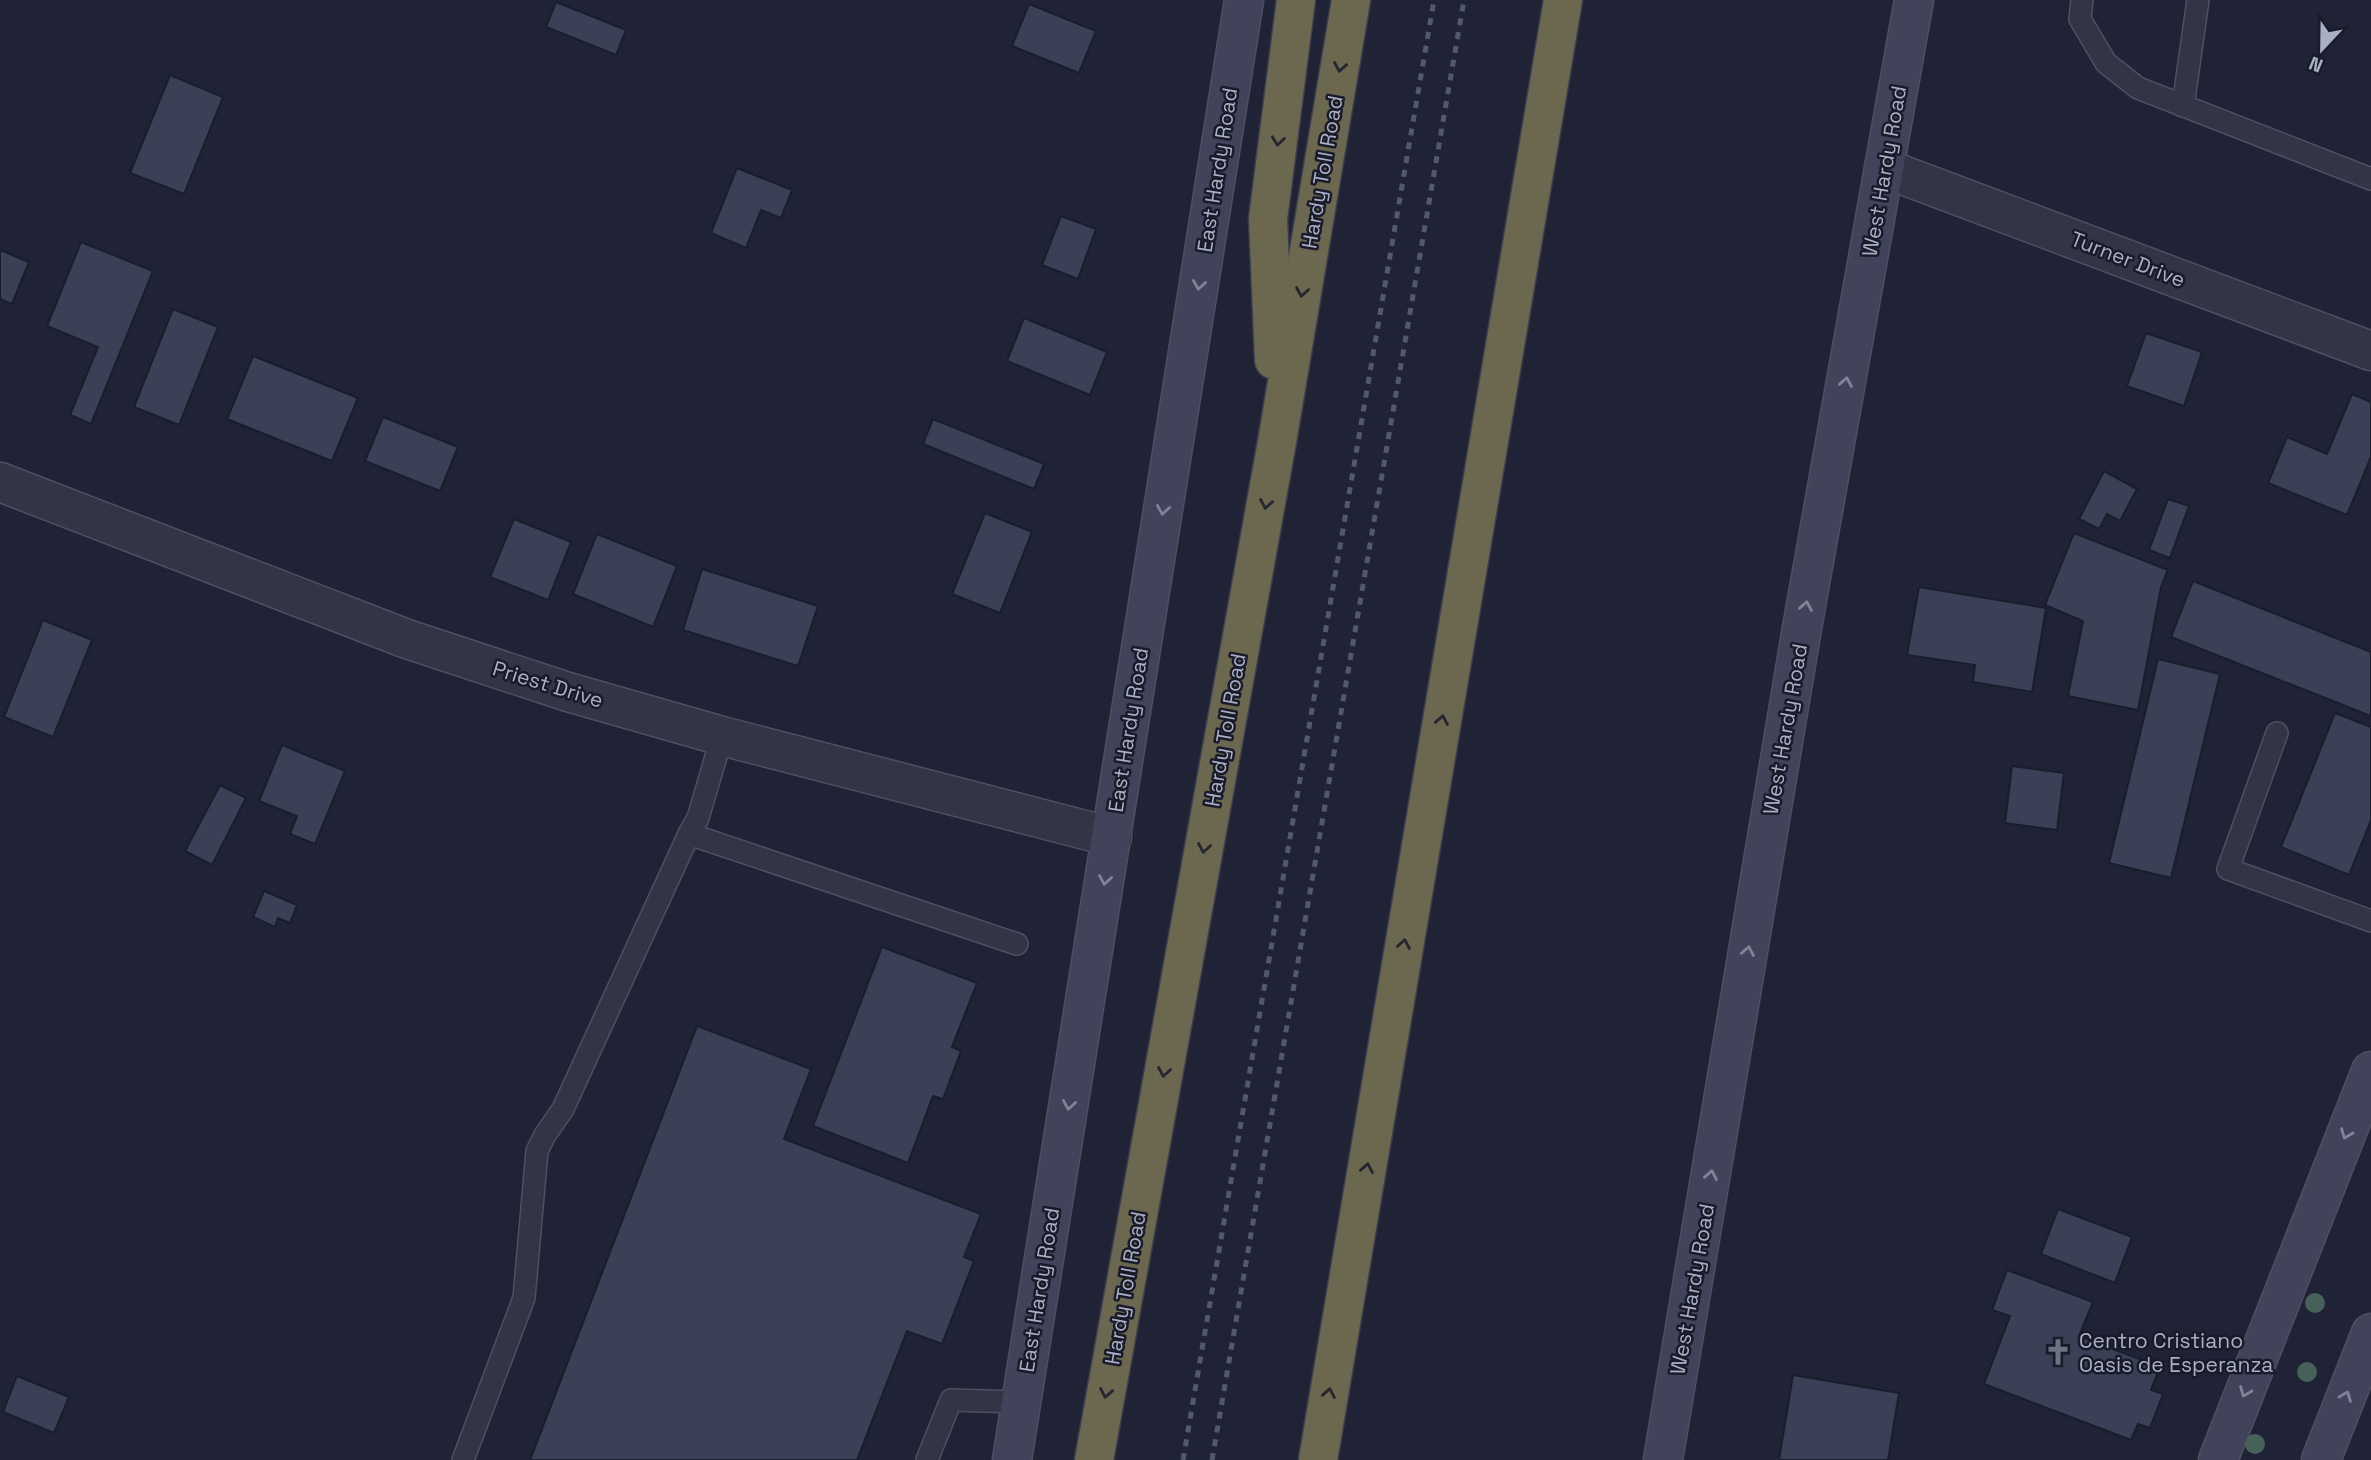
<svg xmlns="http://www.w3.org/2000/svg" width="2371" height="1460" font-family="'Space Grotesk',sans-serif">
<rect width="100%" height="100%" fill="#1f2335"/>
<g fill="#3a4056" stroke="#1a1d2c" stroke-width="2">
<polygon points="556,2 626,30 616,55 546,27"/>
<polygon points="1029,4 1096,31 1079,73 1012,46"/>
<polygon points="170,75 223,97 184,194 130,173"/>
<polygon points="737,168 792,190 781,218 761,210 746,248 711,233"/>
<polygon points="1061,216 1096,229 1078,279 1042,265"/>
<polygon points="81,242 153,271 91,424 70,415 98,347 47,326"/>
<polygon points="0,250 29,262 12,304 0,299"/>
<polygon points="173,309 218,327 179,425 134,407"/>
<polygon points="1024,318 1107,352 1090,395 1007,361"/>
<polygon points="2146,333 2202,352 2184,406 2127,386"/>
<polygon points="253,356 358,398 332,461 227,419"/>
<polygon points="2352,394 2371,402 2371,457 2347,515 2268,483 2287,437 2327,454"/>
<polygon points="383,417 458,447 440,491 365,461"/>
<polygon points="933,419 1044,464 1034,489 923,444"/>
<polygon points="2104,471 2137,489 2120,521 2107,514 2099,529 2079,519"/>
<polygon points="2168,499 2189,506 2170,558 2149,550"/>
<polygon points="985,513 1032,532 1000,613 952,594"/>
<polygon points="514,519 571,542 548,600 490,577"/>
<polygon points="2074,533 2168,570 2161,587 2138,710 2068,696 2083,621 2045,605"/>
<polygon points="597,534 677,566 653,627 573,594"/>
<polygon points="702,569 818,606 798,666 683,630"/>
<polygon points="2193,581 2371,652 2371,716 2171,637"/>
<polygon points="1919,587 2046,608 2032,692 1973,682 1975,665 1907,655"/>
<polygon points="43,620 92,640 53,737 4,717"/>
<polygon points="2158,659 2220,674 2171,878 2109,863"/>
<polygon points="2335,713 2371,727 2371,820 2349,875 2281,847"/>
<polygon points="282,745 345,771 315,844 290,834 297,816 259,801"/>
<polygon points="2012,766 2064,773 2057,830 2005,823"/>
<polygon points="220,785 246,798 212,865 185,851"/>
<polygon points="264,891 297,905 290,923 278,918 275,927 253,917"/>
<polygon points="882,947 977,983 952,1047 961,1051 943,1099 933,1096 908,1163 813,1126"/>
<polygon points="697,1026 811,1069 784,1139 981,1214 964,1257 974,1261 942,1344 907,1331 857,1460 530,1460"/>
<polygon points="2058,1209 2132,1237 2115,1283 2041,1254"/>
<polygon points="2007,1270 2093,1302 2079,1336 2160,1367 2151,1390 2163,1394 2150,1428 2138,1424 2131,1440 1984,1384 2010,1316 1992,1310"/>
<polygon points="1793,1375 1899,1393 1888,1460 1779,1460"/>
<polygon points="17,1376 69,1397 54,1433 3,1412"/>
</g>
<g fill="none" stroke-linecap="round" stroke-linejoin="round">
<defs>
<g id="service">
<polyline points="2082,0 2080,19 2106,63 2138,88 2371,179"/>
<polyline points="2183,106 2198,0"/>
<polyline points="2277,733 2228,869 2371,921"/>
<polyline points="689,834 1017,944"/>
<polyline points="463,1460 524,1298 537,1151 545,1135 563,1109 689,834 698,818 722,736"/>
<polyline points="927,1460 951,1400 1021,1402"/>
</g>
<polyline id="minor" points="0,482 407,639 568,692 722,736 1112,837"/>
<polyline id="tertiary" points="1884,168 2371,351"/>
<g id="secondary">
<polyline points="1012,1460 1244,0"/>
<polyline points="1663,1460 1802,628 1914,0"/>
<polyline points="2218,1460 2371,1071"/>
<polyline points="2321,1460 2371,1333"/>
</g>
<g id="motorway">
<polyline points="1274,360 1268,219 1296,0"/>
<polyline points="1094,1460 1278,436 1351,0"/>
<polyline points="1318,1460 1563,0"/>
</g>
</defs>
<use href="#service" stroke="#4c5061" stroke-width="24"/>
<use href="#minor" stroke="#4c5061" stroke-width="41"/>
<use href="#tertiary" stroke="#4c5061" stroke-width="41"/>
<use href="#secondary" stroke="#4c5061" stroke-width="41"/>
<use href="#motorway" stroke="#3a3d4d" stroke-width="41"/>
<use href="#service" stroke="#323546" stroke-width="21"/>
<use href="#minor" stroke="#323546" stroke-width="38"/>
<use href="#tertiary" stroke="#323546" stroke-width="38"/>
<use href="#secondary" stroke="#404359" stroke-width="38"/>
<use href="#motorway" stroke="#6c674f" stroke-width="38"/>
<g stroke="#54586d" stroke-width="5" stroke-dasharray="7 7" stroke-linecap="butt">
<polyline points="1183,1460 1434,0"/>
<polyline points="1212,1460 1464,0"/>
</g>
</g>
<g fill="#45615a">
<circle cx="2315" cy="1303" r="10"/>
<circle cx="2307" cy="1372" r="10"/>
<circle cx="2255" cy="1444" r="10"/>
</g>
<defs><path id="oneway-chevron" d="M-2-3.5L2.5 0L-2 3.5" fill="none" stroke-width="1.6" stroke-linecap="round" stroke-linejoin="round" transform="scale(1.75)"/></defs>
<g stroke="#252630">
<use href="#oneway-chevron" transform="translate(1340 67) rotate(100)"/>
<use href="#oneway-chevron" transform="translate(1278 141) rotate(97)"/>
<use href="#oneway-chevron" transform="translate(1302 292) rotate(100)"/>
<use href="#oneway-chevron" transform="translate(1266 504) rotate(100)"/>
<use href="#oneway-chevron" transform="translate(1442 720) rotate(-80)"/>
<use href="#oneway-chevron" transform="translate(1204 848) rotate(100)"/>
<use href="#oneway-chevron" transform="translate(1404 944) rotate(-80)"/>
<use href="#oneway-chevron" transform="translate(1164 1072) rotate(100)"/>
<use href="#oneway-chevron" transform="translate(1367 1168) rotate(-80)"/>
<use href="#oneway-chevron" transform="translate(1106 1393) rotate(100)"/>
<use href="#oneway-chevron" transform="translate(1329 1393) rotate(-80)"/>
</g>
<g stroke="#808499">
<use href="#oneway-chevron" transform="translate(1199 285) rotate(99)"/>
<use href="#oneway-chevron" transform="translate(1846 382) rotate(-80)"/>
<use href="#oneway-chevron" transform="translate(1163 510) rotate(99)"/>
<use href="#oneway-chevron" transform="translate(1806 606) rotate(-80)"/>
<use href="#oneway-chevron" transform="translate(1105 880) rotate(99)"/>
<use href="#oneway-chevron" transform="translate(1748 951) rotate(-80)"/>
<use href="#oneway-chevron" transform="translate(1069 1105) rotate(99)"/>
<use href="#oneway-chevron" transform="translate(2346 1134) rotate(111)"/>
<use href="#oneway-chevron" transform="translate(1711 1175) rotate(-80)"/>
<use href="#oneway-chevron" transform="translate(2245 1392) rotate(111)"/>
<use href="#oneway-chevron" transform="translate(2346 1396) rotate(-69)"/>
</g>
<defs>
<symbol id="church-bare" viewBox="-9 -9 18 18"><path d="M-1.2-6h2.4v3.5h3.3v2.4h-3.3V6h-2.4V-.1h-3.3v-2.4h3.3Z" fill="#6b7280" stroke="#181b2a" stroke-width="2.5" paint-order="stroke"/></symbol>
</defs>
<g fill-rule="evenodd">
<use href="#church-bare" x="2039" y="1333" width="38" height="38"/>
</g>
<g text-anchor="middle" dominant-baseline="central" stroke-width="5" stroke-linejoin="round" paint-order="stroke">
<g font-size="21" fill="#abafc3" stroke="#181b2a">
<text transform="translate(1217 170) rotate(-81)">East Hardy Road</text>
<text transform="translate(1884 171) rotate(-80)">West Hardy Road</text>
<text transform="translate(1322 172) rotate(-80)">Hardy Toll Road</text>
<text transform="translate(2128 259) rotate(21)">Turner Drive</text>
<text transform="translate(548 684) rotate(17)">Priest Drive</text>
<text transform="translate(1785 729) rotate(-80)">West Hardy Road</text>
<text transform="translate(1128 730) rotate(-81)">East Hardy Road</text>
<text transform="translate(1225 730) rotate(-80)">Hardy Toll Road</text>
<text transform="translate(1125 1288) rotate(-80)">Hardy Toll Road</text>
<text transform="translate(1692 1289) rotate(-80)">West Hardy Road</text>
<text transform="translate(1039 1290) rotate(-81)">East Hardy Road</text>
</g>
<g font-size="21" fill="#abafc3" stroke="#181b2a" text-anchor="start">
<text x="2079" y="1340">Centro Cristiano<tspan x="2079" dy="24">Oasis de Esperanza</tspan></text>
</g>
</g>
<g transform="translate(2322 49) rotate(202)" stroke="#181b2a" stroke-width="5" paint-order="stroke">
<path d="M0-5L12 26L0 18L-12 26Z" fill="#abafc3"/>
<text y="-10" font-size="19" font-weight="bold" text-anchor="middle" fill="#abafc3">N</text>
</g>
</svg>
